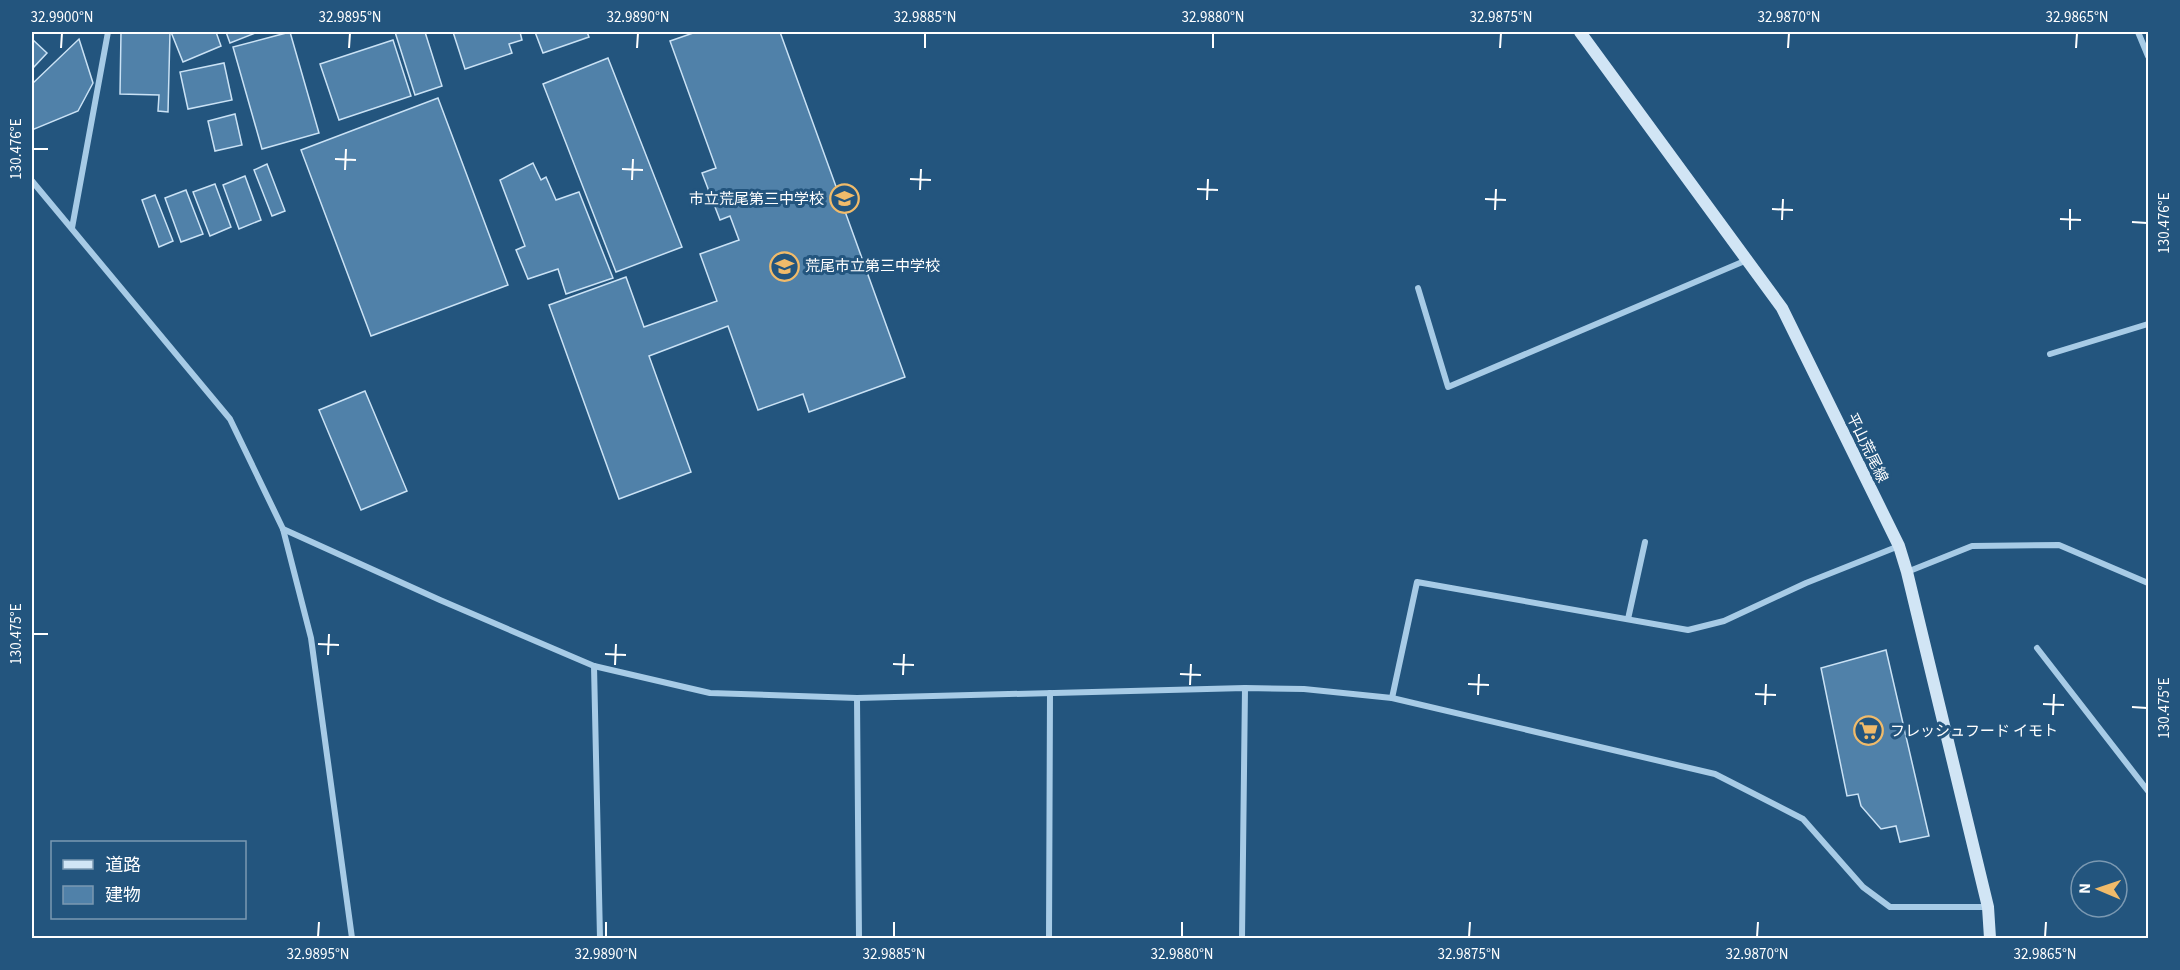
<svg xmlns="http://www.w3.org/2000/svg" width="2180" height="970" font-family="'Source Sans 3','Noto Sans JP',sans-serif">
<rect width="100%" height="100%" fill="#23557e"/>
<g fill="#5081a9" stroke="#cae2f5" stroke-width="1.5">
<polygon points="121,32 170,32 168,112 158,111 159,95 120,94"/>
<polygon points="171,32 216,32 221,46 183,62"/>
<polygon points="226,32 258,32 230,43"/>
<polygon points="290,32 319,133 262,149 233,47"/>
<polygon points="395,32 425,32 442,86 415,95"/>
<polygon points="453,32 520,32 522,40 509,44 512,53 465,69"/>
<polygon points="535,32 587,32 589,37 543,53"/>
<polygon points="696,32 780,32 905,377 809,412 803,394 758,410 728,326 649,356 691,472 619,499 549,305 626,277 644,327 717,301 700,254 739,240 730,216 720,220 702,173 716,168 670,41"/>
<polygon points="32,39 47,53 32,69"/>
<polygon points="79,39 93,83 78,111 32,130 32,84"/>
<polygon points="393,40 411,96 339,120 320,64"/>
<polygon points="608,58 682,247 616,272 543,84"/>
<polygon points="224,63 232,100 188,109 180,72"/>
<polygon points="438,98 508,285 371,336 301,150"/>
<polygon points="235,114 242,145 215,151 208,121"/>
<polygon points="533,163 541,180 546,177 556,200 579,192 613,278 566,294 558,269 528,279 516,250 525,246 500,180"/>
<polygon points="267,164 285,211 272,216 254,170"/>
<polygon points="245,176 261,220 239,229 223,185"/>
<polygon points="215,184 231,227 210,236 193,192"/>
<polygon points="186,190 203,234 181,242 165,198"/>
<polygon points="155,195 173,241 159,247 142,200"/>
<polygon points="365,391 407,491 361,510 319,410"/>
<polygon points="1886,650 1929,836 1900,842 1896,826 1881,829 1861,806 1858,794 1847,796 1821,668"/>
</g>
<g fill="none" stroke-linecap="round" stroke-linejoin="round">
<g stroke="#a7cbe6" stroke-width="6">
<polyline points="2138,32 2148,56"/>
<polyline points="32,181 230,419 283,529 311,638 352,938"/>
<polyline points="72,228 108,32"/>
<polyline points="1418,288 1448,387 1747,260"/>
<polyline points="2050,354 2148,324"/>
<polyline points="283,529 440,600 594,666 710,693 857,698 1245,688 1304,689 1392,698 1715,774 1803,819 1863,887 1890,907 1987,907"/>
<polyline points="1907,572 1972,546 2059,545 2148,583"/>
<polyline points="1628,619 1645,542"/>
<polyline points="2037,648 2148,791"/>
<polyline points="594,666 600,938"/>
<polyline points="857,698 859,938"/>
<polyline points="1392,698 1417,582 1688,630 1724,621 1806,583 1899,546"/>
<polyline points="1049,938 1050,693"/>
<polyline points="1242,938 1245,688"/>
</g>
<polyline stroke="#d1e5f5" stroke-width="12" points="1580,32 1782,308 1899,546 1907,572 1988,907 1990,938"/>
</g>
<path fill="none" stroke="#fff" stroke-width="2" d="M61,48L62,33M349,48L350,33M637,48L638,33M925,48V33M1213,48V33M1500,48L1501,33M1788,48L1789,33M2076,48L2077,33M33,149H48M335,159L356,160M622,169L643,170M345,170L346,149M910,179L931,180M632,180L633,159M1197,189L1218,190M920,190L921,169M1485,199L1506,200M1207,200L1208,179M1772,209L1793,210M1495,210L1496,189M2060,219L2081,220M1782,220L1783,199M2132,222L2147,223M2070,230V209M33,634H48M318,644L339,645M605,654L626,655M328,655L329,634M893,664L914,665M615,665L616,644M1180,674L1201,675M903,675L904,654M1468,684L1489,685M1190,685L1191,664M1755,694L1776,695M1478,695L1479,674M2043,704L2064,705M1765,705L1766,684M2132,707L2147,708M2053,715L2054,694M318,937L319,922M606,937V922M894,937V922M1182,937V922M1469,937L1470,922M1757,937L1758,922M2045,937L2046,922"/>
<defs>
<symbol id="school-ring" viewBox="-11 -11 22 22"><circle r="9.5" fill="#23557e" stroke="#f1bb6a" stroke-width="1.5"/><path d="M0-5L7-2L0 1L-7-2ZM-4 1L0 2.5L4 1V4Q0 6-4 4Z" fill="#f1bb6a"/></symbol>
<symbol id="supermarket-ring" viewBox="-11 -11 22 22"><circle r="9.5" fill="#23557e" stroke="#f1bb6a" stroke-width="1.5"/><path d="M-6-5.5h2.5l.6 2H6L4.5 2H-2.5L-4.4-4H-6ZM-1.5 3.2a1.3 1.3 0 1 0 .1 0ZM3 3.2a1.3 1.3 0 1 0 .1 0Z" fill="#f1bb6a"/></symbol>
</defs>
<g fill-rule="evenodd">
<use href="#school-ring" x="828" y="182" width="33" height="33"/>
<use href="#school-ring" x="768" y="250" width="33" height="33"/>
<use href="#supermarket-ring" x="1852" y="714" width="33" height="33"/>
</g>
<g text-anchor="middle" dominant-baseline="central" stroke-width="6" stroke-linejoin="round" paint-order="stroke">
<g font-size="15" fill="#fff" stroke="#23557e" text-anchor="start">
<text x="824" y="199" text-anchor="end">市立荒尾第三中学校</text>
<text x="805" y="266">荒尾市立第三中学校</text>
<text x="1890" y="731">フレッシュフード イモト</text>
</g>
<g font-size="15" fill="#fff" stroke="#23557e">
<text transform="translate(1867 448) rotate(64)">平山荒尾線</text>
</g>
</g>
<rect width="2180" height="970" fill="none" stroke="#23557e" stroke-width="66"/>
<rect x="51" y="841" width="195" height="78" fill="#23557e" stroke="#7b99b2" stroke-width="1.5"/>
<rect x="63" y="860" width="30" height="9" fill="#d1e5f5" stroke="#7b99b2" stroke-width="1.5"/>
<text x="105" y="871" font-size="18" fill="#ffffff">道路</text>
<rect x="63" y="886" width="30" height="18" fill="#5081a9" stroke="#7b99b2" stroke-width="1.5"/>
<text x="105" y="901" font-size="18" fill="#ffffff">建物</text>
<g transform="translate(2099 889) rotate(272)"><circle r="28" fill="#23557e" stroke="#7b99b2" stroke-width="1.5"/>
<path d="M0-4.5L10 22L0 15L-10 22Z" fill="#f1bb6a"/>
<text y="-9" font-size="16" font-weight="bold" text-anchor="middle" fill="#ffffff">N</text>
</g>
<rect x="33" y="33" width="2114" height="904" fill="none" stroke="#fff" stroke-width="2"/>
<g font-size="15" text-anchor="middle" fill="#fff">
<text x="62" y="22">32.9900°N</text>
<text x="350" y="22">32.9895°N</text>
<text x="638" y="22">32.9890°N</text>
<text x="925" y="22">32.9885°N</text>
<text x="1213" y="22">32.9880°N</text>
<text x="1501" y="22">32.9875°N</text>
<text x="1789" y="22">32.9870°N</text>
<text x="2077" y="22">32.9865°N</text>
<text transform="translate(16 149) rotate(-90)" y="5">130.476°E</text>
<text transform="translate(2164 223) rotate(-90)" y="5">130.476°E</text>
<text transform="translate(16 634) rotate(-90)" y="5">130.475°E</text>
<text transform="translate(2164 708) rotate(-90)" y="5">130.475°E</text>
<text x="318" y="959">32.9895°N</text>
<text x="606" y="959">32.9890°N</text>
<text x="894" y="959">32.9885°N</text>
<text x="1182" y="959">32.9880°N</text>
<text x="1469" y="959">32.9875°N</text>
<text x="1757" y="959">32.9870°N</text>
<text x="2045" y="959">32.9865°N</text>
</g>
</svg>
